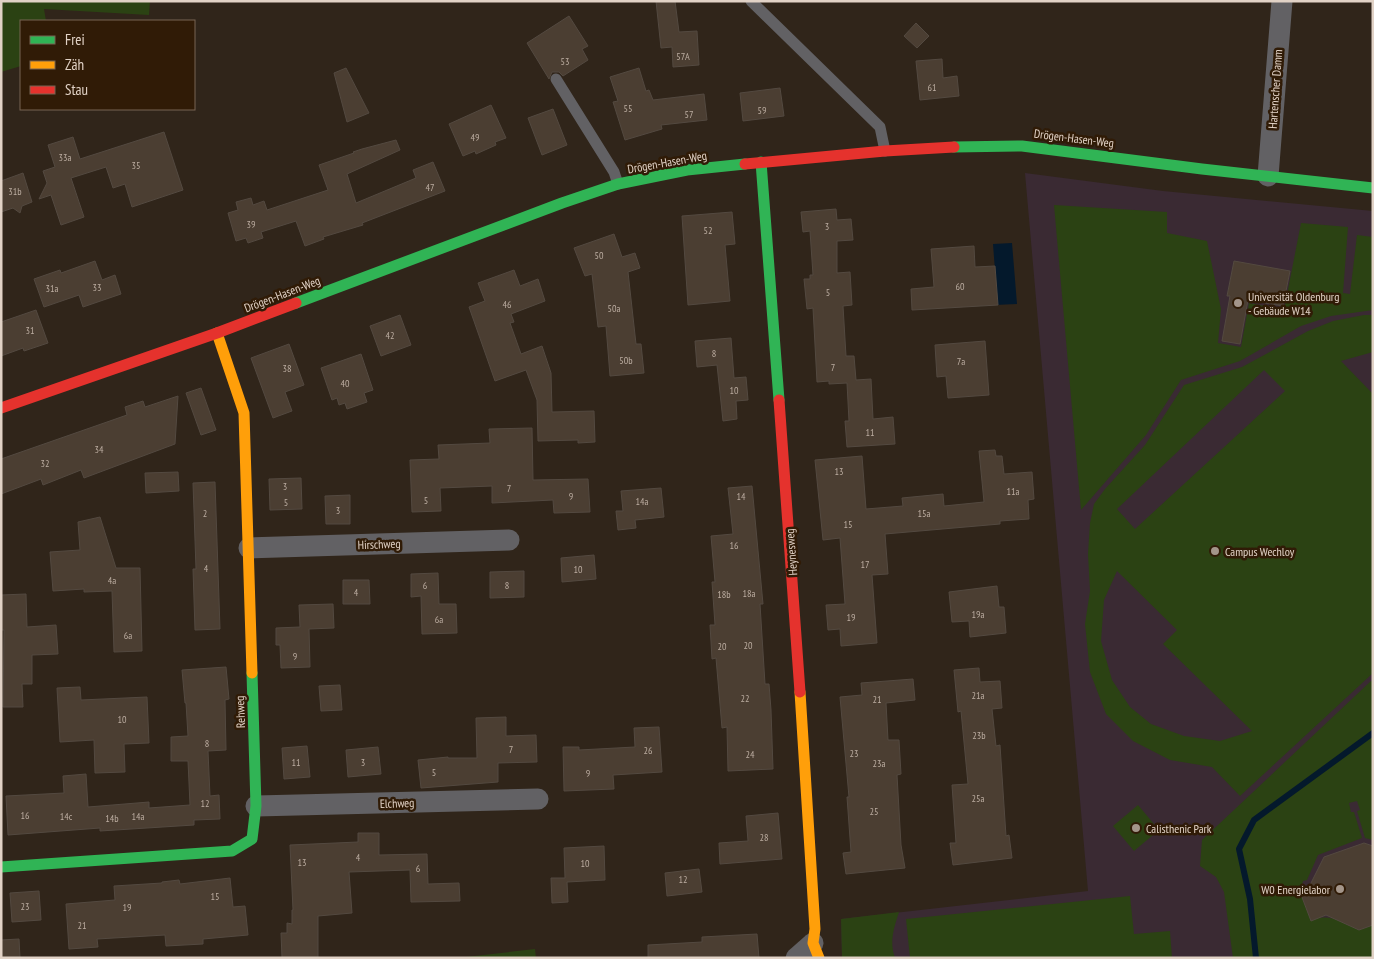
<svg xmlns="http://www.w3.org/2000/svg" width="1374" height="959" font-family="'PT Sans Narrow',sans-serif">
<rect width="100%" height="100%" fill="#30251a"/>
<polygon fill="#3a2a33" points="1025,173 1163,191 1373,211 1373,958 842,958 841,919 1088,891"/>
<g fill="#2b4213" fill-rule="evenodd">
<polygon points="1,1 150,1 149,15 44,9 46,21 21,21 21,66 1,72"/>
<polygon points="1054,205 1167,212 1167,233 1207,241 1221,309 1218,343 1241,347 1249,303 1284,310 1301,223 1348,227 1343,293 1350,294 1357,235 1373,237 1373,310 1331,316 1301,326 1240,361 1181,380 1146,435 1081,510"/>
<path d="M1364,315H1373V352L1341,361L1373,394V673L1240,796L1212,767L1170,760L1133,741L1106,714L1090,672L1085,624L1090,591L1088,554L1090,523L1094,504L1105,489L1145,445L1184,385L1242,367L1308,331L1333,321ZM1264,370L1285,391L1135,529L1117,509ZM1117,571L1177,630L1163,644L1252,731L1220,741L1184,736L1151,724L1130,707L1112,680L1101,641L1104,600Z"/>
<path d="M1371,681H1373V840L1365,838L1357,811L1360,810L1357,801L1349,803L1351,812H1354L1362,838L1318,855L1307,880L1303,881L1300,892L1311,920C1330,913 1341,922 1359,930L1373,925V958H1233L1224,892L1216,877L1200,866L1202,840Z"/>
<polygon points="1138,805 1159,830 1134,851 1113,826"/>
<polygon points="1130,896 1134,934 1170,931 1172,958 910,958 906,919"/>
<path d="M899,912C894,928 889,941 895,958H842L841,919Z"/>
<polygon points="535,949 536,958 457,958"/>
</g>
<polygon fill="#04192c" points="1012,243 1017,304 994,305 993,285 996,284 993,244"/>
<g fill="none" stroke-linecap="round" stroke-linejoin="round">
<polyline stroke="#04192c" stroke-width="6" points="1256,958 1250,899 1239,849 1254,820 1373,733"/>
</g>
<g fill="#4b3e32" stroke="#534940">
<polygon points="656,1 675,1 679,32 697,31 699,65 673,67 672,47 661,48"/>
<polygon points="569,16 588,46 582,49 588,60 563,76 559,72 552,72 549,79 527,43"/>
<polygon points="916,23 929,36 917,48 904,36"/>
<polygon points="942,59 943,78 957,76 959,96 920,100 916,61"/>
<polygon points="346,68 369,113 347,122 334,73"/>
<polygon points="639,68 646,91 649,90 653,100 704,94 707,120 661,125 662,129 625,140 613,102 618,101 610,77"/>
<polygon points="780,88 784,116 743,121 740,93"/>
<polygon points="491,105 506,138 495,142 496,145 476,154 475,151 463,156 449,124"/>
<polygon points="553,109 567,145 542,155 528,118"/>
<polygon points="164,132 183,190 132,207 125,184 113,188 106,167 71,178 84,217 61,225 51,195 39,199 47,183 43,171 55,167 48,145 73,137 80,159"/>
<polygon points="396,140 400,150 347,174 356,203 416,178 413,170 433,162 445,191 362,223 363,225 323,237 324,239 305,246 296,221 261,232 263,238 248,243 246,238 236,241 228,213 238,210 236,202 251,198 253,205 264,201 267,210 328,190 319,165 354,153 353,152 362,149"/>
<polygon points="23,173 32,202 22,206 20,213 13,208 1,212 1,181"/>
<polygon points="836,209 837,220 851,219 853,240 837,241 837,273 850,272 852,305 843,306 846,356 854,356 856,380 871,379 873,419 893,417 895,444 847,447 845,421 849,421 847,383 829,384 829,381 817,382 813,308 807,309 804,279 810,279 810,275 813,275 810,231 803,232 801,212"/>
<polygon points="732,212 735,244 725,245 730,301 688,305 682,216"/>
<polygon points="614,234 622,257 635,253 640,268 628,272 636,344 641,344 644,373 610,376 606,326 598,327 592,274 585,276 574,248"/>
<polygon points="974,246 975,267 995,266 998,305 912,310 911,289 934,287 931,249"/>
<polygon points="95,261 102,280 115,275 121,294 83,307 79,295 44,307 34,279 60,270 61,273"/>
<polygon points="1234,261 1290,271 1283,306 1248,300 1240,344 1222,341 1230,296 1227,296"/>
<polygon points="514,270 520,286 538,279 545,301 511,314 514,322 510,323 521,354 542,346 551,373 552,412 594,411 595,442 578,443 578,440 538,441 537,400 526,370 495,381 469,307 485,301 478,283"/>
<polygon points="36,310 48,343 24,351 23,348 1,356 1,322"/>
<polygon points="400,315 411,345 381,356 370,326"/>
<polygon points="731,338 734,378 746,377 748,400 736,401 737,419 723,421 717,365 697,367 695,341"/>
<polygon points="985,341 989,395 948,398 946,376 937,377 935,345"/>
<polygon points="289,344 304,385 285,392 292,411 273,418 251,358"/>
<polygon points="361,354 373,390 364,393 367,402 347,409 345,403 339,405 337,398 332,400 321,368"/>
<polygon points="201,388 216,430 201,435 186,393"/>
<polygon points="178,396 175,444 84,478 81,470 43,485 41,479 1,494 1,459 127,415 125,407 143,401 145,407"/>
<polygon points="532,428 533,480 588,479 590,512 554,513 553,500 492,503 492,486 440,488 441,511 412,512 410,460 439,459 438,445 490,443 489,429"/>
<polygon points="995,450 996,456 1002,456 1004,474 1032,472 1034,499 1028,500 1029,519 1000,521 1000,524 885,534 888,574 872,575 877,643 841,646 840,629 828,630 826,605 845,604 840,538 823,540 815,460 862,456 866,509 903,506 902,498 943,494 944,506 984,502 979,451"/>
<polygon points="178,472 179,491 146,493 145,473"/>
<polygon points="301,478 302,509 270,510 269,479"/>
<polygon points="215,482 220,629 195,630 193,569 196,569 193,483"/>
<polygon points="752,486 763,604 760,604 765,684 769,684 771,710 773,769 728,771 727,727 722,728 716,658 712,659 710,625 715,625 712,582 715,582 711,536 733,534 728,488"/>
<polygon points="661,488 664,517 635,520 636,528 618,530 616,511 623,511 621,491"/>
<polygon points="350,495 350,524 326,524 325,496"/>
<polygon points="100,517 116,568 140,568 142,651 114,652 112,591 84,592 84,589 53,591 50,552 80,550 78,522"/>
<polygon points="594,555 596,579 562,582 561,558"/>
<polygon points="524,571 524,597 490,598 490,572"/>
<polygon points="438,573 439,604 456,604 457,633 422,634 421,596 411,597 411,574"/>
<polygon points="343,580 369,580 370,604 343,604"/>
<polygon points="997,586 999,607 1004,607 1006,633 970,637 969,621 952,622 949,592"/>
<polygon points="26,594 27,627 56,625 58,654 32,655 32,684 22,684 23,707 3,707 4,630 1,630 1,595"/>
<polygon points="333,604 334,628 309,629 310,667 281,668 280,645 276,645 276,628 300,627 299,605"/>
<polygon points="226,667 229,699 225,700 226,750 208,751 210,796 219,795 220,819 194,820 194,825 100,831 100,828 8,835 6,796 64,793 63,776 86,774 88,807 149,802 149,808 190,805 188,761 171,761 171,737 188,736 186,703 185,703 182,670"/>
<polygon points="979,668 980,682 1000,681 1002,708 992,709 996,746 1000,745 1006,836 1009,835 1012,858 953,865 950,843 956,843 952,785 968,784 961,711 958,712 954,670"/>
<polygon points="913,679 915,700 886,703 888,740 899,740 901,774 897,775 901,845 905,868 846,874 843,853 851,852 847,797 849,797 840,697 862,695 861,683"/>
<polygon points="340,685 342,710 321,711 319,686"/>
<polygon points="80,687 81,700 147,697 149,743 124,744 125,772 95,773 94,740 60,742 57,688"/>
<polygon points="506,717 506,736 536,735 537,762 498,763 498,782 421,788 418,760 448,757 448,758 477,758 476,718"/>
<polygon points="659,727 662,772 613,775 614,789 564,791 563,747 579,747 579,750 635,747 634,728"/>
<polygon points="307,746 310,777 284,779 282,748"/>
<polygon points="378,747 381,774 348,777 346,750"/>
<polygon points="778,813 782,859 720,864 719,843 748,841 746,816"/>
<polygon points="358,833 379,833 379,855 427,854 428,884 459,883 460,901 411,902 410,870 349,872 352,913 318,916 318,958 282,958 281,933 287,933 287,923 292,924 292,910 293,910 290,845 358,842"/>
<polygon points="1364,843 1373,846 1373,925 1359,930 1326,915 1311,921 1300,892 1308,889 1324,857"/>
<polygon points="604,846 605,880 567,882 568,902 552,903 551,878 565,878 564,848"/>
<polygon points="699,869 702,892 667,896 665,873"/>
<polygon points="230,878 233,907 245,906 248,935 203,939 203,944 166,946 165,935 97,939 98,947 69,949 66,904 115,900 114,886 162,883 162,882 179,880 180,884"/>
<polygon points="39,891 41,920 12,922 10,893"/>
<polygon points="757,934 759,958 648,958 648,945 702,942 702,937"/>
<polygon points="19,939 20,958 1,958 1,940"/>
</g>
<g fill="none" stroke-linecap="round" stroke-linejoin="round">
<g stroke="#626164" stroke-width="11">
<polyline points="751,1 880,127 885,151"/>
<polyline points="556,79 614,172 618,184"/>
</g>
<g stroke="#626164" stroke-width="21">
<polyline points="1268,176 1282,1"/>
<polyline points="249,548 509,540"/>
<polyline points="256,806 538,799"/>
<polyline points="796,958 813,943"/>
</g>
<g stroke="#30b455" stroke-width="11">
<polyline points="954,147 1022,146 1202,169 1373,188"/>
<polyline points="761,162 779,400"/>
<polyline points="296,303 562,203 618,184 687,170 745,164"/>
<polyline points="1,867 232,851 252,839 256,806 252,673"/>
</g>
<g stroke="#ff9f0a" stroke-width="11">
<polyline points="217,333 244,413 252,673"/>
<polyline points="800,692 815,929 813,943 819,958"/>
</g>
<g stroke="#e5322d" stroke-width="11">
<polyline points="745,164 885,151 954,147"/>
<polyline points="779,400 800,692"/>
<polyline points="1,408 217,333 296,303"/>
</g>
</g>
<g fill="#a3958a" stroke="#301b06" stroke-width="2">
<circle cx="1238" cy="303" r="5"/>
<circle cx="1215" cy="551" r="5"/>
<circle cx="1136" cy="828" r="5"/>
<circle cx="1340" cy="889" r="5"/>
</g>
<g text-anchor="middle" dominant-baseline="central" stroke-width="5" stroke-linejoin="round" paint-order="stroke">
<g font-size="10" fill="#bcada1">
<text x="683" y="56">57A</text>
<text x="565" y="61">53</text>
<text x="932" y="87">61</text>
<text x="628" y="108">55</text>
<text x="762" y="110">59</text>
<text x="689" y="114">57</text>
<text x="475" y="137">49</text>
<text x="65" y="157">33a</text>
<text x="136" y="165">35</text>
<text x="430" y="187">47</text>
<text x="15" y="191">31b</text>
<text x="251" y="224">39</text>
<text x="827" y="226">3</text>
<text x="708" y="230">52</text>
<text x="599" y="255">50</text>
<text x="960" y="286">60</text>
<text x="97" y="287">33</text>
<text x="52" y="288">31a</text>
<text x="828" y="292">5</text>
<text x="507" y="304">46</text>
<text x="614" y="308">50a</text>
<text x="30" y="330">31</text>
<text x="390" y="335">42</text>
<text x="714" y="353">8</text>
<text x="626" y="360">50b</text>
<text x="961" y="361">7a</text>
<text x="833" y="367">7</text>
<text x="287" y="368">38</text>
<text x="345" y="383">40</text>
<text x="734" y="390">10</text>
<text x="870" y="432">11</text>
<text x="99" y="449">34</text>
<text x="45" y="463">32</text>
<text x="839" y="471">13</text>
<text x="285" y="486">3</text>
<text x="509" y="488">7</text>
<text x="1013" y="491">11a</text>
<text x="571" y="496">9</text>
<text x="741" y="496">14</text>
<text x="426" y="500">5</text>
<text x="642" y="501">14a</text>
<text x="286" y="502">5</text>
<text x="338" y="510">3</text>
<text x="205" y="513">2</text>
<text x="924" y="513">15a</text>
<text x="848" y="524">15</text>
<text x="734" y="545">16</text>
<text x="865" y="564">17</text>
<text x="206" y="568">4</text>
<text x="578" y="569">10</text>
<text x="112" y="580">4a</text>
<text x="425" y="585">6</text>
<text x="507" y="585">8</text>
<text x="356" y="592">4</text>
<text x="749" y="593">18a</text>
<text x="724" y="594">18b</text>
<text x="978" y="614">19a</text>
<text x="851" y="617">19</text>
<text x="439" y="619">6a</text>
<text x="128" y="635">6a</text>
<text x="748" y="645">20</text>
<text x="722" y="646">20</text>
<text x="295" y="656">9</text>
<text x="978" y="695">21a</text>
<text x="745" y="698">22</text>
<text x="877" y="699">21</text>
<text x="122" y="719">10</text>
<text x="979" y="735">23b</text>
<text x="207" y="743">8</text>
<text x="511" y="749">7</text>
<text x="648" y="750">26</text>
<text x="854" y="753">23</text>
<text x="750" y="754">24</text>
<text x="296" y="762">11</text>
<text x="363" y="762">3</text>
<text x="879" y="763">23a</text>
<text x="434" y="772">5</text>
<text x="588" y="773">9</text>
<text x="978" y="798">25a</text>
<text x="205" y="803">12</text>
<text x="874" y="811">25</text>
<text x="25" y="815">16</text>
<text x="66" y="816">14c</text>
<text x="138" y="816">14a</text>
<text x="112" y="818">14b</text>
<text x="764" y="837">28</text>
<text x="358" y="857">4</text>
<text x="302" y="862">13</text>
<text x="585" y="863">10</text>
<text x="418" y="868">6</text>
<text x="683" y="879">12</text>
<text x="215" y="896">15</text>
<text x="25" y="906">23</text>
<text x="127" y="907">19</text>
<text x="82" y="925">21</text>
</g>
<g font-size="12" fill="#e1d2c6" stroke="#301b06">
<text transform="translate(1275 89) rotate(-86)">Hartenscher Damm</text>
<text transform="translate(1074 138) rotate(7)">Drögen-Hasen-Weg</text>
<text transform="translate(667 162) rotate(-10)">Drögen-Hasen-Weg</text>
<text transform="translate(282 294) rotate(-21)">Drögen-Hasen-Weg</text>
<text transform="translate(379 544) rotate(-2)">Hirschweg</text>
<text transform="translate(791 552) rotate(-94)">Heynesweg</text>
<text transform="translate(240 712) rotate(-92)">Rehweg</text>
<text transform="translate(397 803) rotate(-2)">Elchweg</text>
</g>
<g font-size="12" fill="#e1d2c6" stroke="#301b06" text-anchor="start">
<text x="1248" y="296">Universität Oldenburg<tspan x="1248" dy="14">- Gebäude W14</tspan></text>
<text x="1225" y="551">Campus Wechloy</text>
<text x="1146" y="828">Calisthenic Park</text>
<text x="1330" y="889" text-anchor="end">W0 Energielabor</text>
</g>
</g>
<rect width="1374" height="959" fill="none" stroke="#e1d2c6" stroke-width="5"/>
<rect x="20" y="20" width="175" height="90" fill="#301b06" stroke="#776453"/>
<rect x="30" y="36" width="25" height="8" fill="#30b455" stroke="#776453"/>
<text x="65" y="45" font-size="15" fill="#e1d2c6">Frei</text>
<rect x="30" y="61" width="25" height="8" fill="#ff9f0a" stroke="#776453"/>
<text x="65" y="70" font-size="15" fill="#e1d2c6">Zäh</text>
<rect x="30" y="86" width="25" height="8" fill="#e5322d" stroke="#776453"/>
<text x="65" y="95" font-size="15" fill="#e1d2c6">Stau</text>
</svg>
